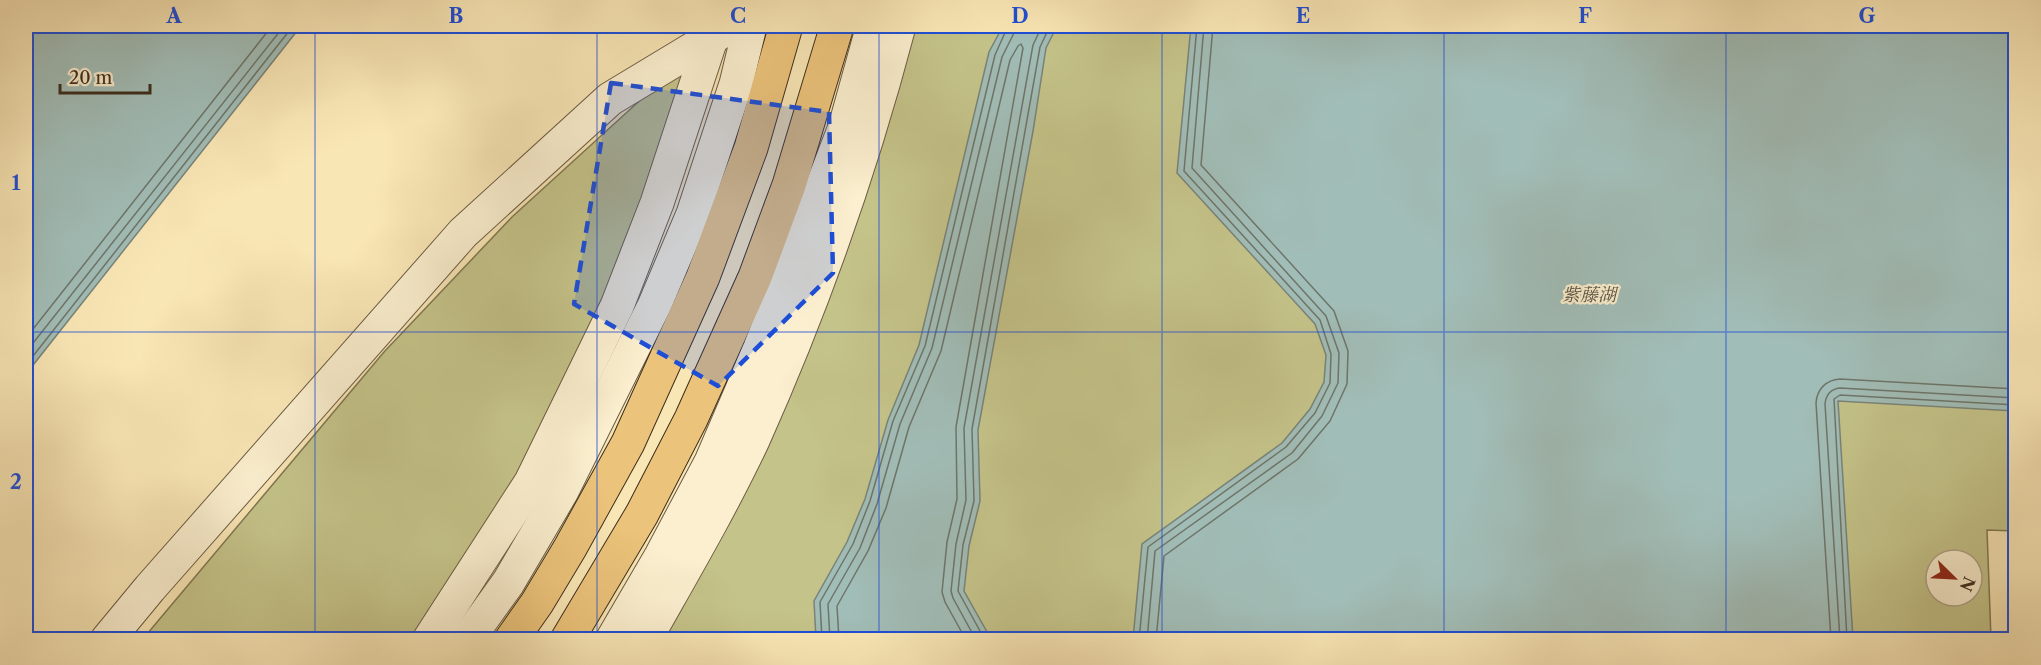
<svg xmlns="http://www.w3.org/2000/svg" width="2041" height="665" font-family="'Libre Caslon Text','Noto Serif TC',serif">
<rect width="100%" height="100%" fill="#f9e6b5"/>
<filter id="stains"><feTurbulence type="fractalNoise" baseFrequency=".00333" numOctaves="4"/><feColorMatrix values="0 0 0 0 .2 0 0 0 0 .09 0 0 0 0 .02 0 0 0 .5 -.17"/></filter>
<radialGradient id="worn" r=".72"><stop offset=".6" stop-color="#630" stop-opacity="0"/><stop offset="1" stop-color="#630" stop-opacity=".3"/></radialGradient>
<g fill="#c4c389" stroke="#807853" stroke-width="1.5" fill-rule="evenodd">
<path d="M905,26H2015L2016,531L1987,530L1991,639L654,640ZM1936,560H1972V596H1936Z"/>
<polygon points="699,54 614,297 532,463 417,639 142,640 384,352 512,217 659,83"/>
</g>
<g fill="#a1bdb7" stroke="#798379" stroke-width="1.5">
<polygon points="26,26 301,26 26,374"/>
<polygon points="1003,26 1057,26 1046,48 1033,131 978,430 980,501 969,546 964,591 991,639 816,639 814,601 847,542 865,499 888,420 919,345 989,52"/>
<polygon points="1191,26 2015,26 2015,411 1838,401 1853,639 1133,639 1142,544 1282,443 1310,409 1324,382 1326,355 1315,324 1177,173"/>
</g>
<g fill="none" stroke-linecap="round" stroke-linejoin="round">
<g stroke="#6e756a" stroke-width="1.5">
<polyline points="26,338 272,26"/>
<polyline points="26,352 284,26"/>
<polyline points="26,365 293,26"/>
<polyline points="822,640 820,602 853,544 870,501 893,421 925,346 995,55 1008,26"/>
<polyline points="830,640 828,604 860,548 877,504 900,424 932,348 1002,57 1014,33 1016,26"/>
<polyline points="839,640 837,606 868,551 886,508 909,427 941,351 1010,60 1018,46 1021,44 1023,48 956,427 957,499 947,542 942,592 945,602 966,640"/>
<polyline points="976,640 953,598 951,591 956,544 966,500 964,428 1033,45 1042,26"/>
<polyline points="985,640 958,591 963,545 974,501 972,429 1040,47 1050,26"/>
<polyline points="1139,640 1148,547 1286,447 1315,413 1330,383 1331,354 1320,320 1184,171 1197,26"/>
<polyline points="1147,640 1155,551 1292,453 1322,416 1338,383 1339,353 1326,316 1192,168 1204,26"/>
<polyline points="1156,640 1164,556 1298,459 1330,421 1347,384 1348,351 1334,311 1201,165 1213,26"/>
<path d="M1831,640L1816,403C1817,389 1826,380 1840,379L2016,389"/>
<path d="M1840,640L1825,404C1826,394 1831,389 1840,388L2016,398"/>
<polyline points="1847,640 1834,399 1840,395 2016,405"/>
</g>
<defs>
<g id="minor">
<polyline points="107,640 150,588 463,233 610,99 731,26"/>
<polyline points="429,640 531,482 617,306 657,203 712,36"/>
<polyline points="467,640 508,583 562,491 655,304 693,214 736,84 750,26"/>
<polyline points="612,640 661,556 711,462 760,348 845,127 873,26"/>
<path d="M645,640C682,574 721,508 753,440C813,306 862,167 899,26"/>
</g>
<g id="major">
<polyline points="511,640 537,603 570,548 628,443 703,277 751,148 786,26"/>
<polyline points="567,640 642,514 691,419 755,277 789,185 837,26"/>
</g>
</defs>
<use href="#minor" stroke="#6b5b43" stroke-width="35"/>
<use href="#major" stroke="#3c2d1d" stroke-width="35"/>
<use href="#minor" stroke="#fbefcf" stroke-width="33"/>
<use href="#major" stroke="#ecc37a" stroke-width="33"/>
</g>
<path fill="#1d4ed8" fill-opacity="0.2" stroke="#1d4ed8" stroke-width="4.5" stroke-dasharray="12 8" stroke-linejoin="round" d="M611,83L829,112L833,273L718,386L574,304Z"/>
<path fill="none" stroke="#1d4ed8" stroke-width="1.5" stroke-opacity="0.55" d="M315,26V640M597,26V640M879,26V640M1162,26V640M1444,26V640M1726,26V640M26,332H2016"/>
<g text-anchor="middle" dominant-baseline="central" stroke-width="4.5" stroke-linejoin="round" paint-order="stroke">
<g font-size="18" font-style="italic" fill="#555144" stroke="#fbefcf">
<text x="1589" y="295">紫藤湖</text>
</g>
</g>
<rect width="2041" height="665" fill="none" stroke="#f9e6b5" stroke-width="66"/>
<g transform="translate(1954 578) rotate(114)"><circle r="28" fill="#fbefcf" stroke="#afa188" stroke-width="1.5"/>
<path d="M0-4.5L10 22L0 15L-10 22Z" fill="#8f2418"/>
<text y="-9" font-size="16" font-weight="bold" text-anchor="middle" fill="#3c2d1d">N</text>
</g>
<path d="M60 84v9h90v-9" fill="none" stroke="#3c2d1d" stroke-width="3"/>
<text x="69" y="84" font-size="18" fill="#3c2d1d" stroke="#fbefcf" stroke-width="4.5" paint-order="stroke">20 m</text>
<rect x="33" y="33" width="1975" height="599" fill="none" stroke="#1d4ed8" stroke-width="2"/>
<g font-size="20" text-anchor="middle" font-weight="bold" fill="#1d4ed8">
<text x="174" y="23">A</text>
<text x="456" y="23">B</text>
<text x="738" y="23">C</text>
<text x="1020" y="23">D</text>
<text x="1303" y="23">E</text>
<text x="1585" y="23">F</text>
<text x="1867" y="23">G</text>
<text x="16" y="190">1</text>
<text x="16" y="489">2</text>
</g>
<rect width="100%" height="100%" filter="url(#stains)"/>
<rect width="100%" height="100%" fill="url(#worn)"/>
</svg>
